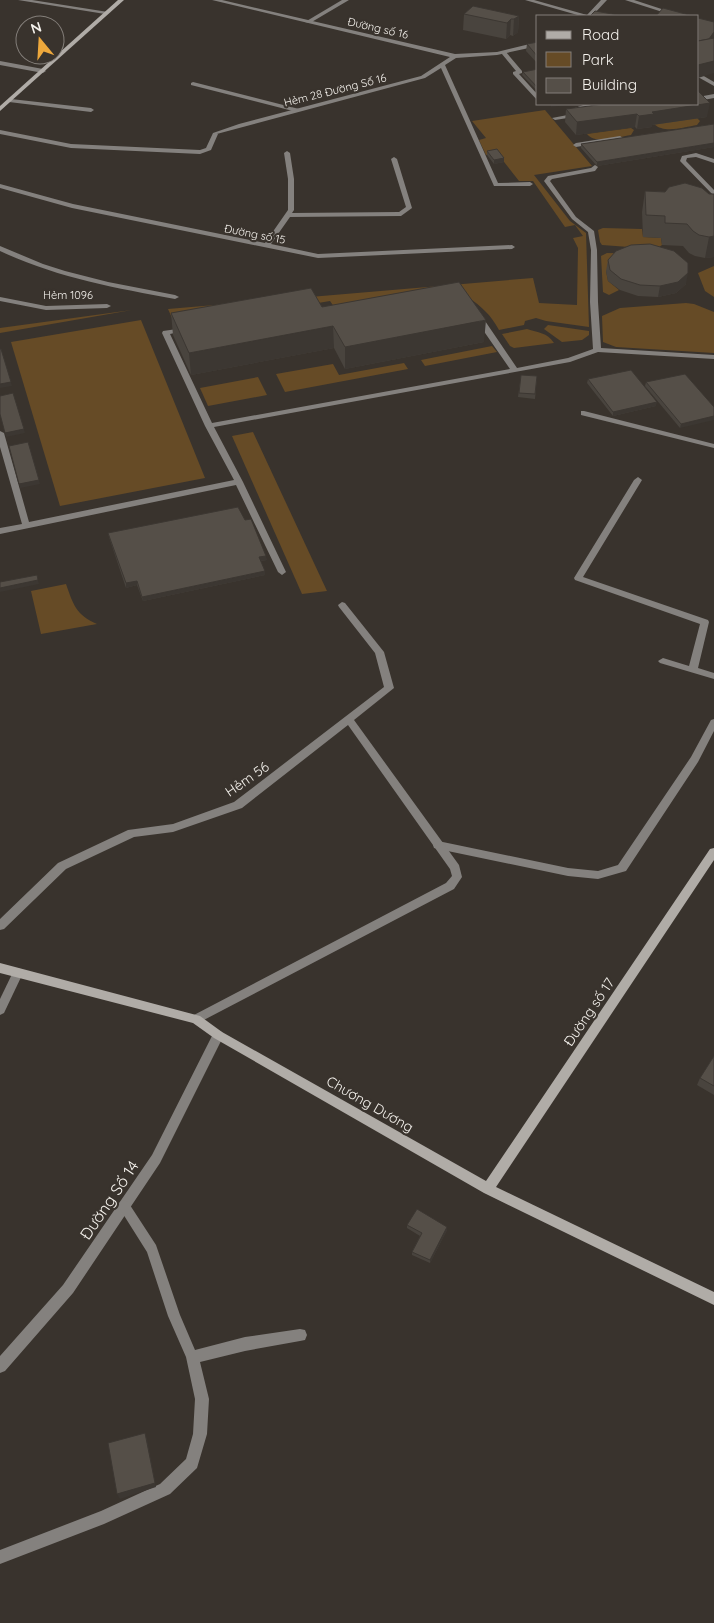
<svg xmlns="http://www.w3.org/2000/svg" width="714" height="1623" font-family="Quicksand,sans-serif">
<rect width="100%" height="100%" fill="#39332d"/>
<g fill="#664b26">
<path d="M545,110L592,166L534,175L570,221L586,233L589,327L546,321L536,318L525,321L524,325L499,330C491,315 482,307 468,297L339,314L330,301L176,327L168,309L533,278L539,303L577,305L578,248L573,238L583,236L575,225L565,227L533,181H519L497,153L486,155L479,140L486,138L472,121Z"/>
<path d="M697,118L700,121L697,125C685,127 664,134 654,124Z"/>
<path d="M631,128L634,130L631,135C618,137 596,145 587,134Z"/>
<polygon points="603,228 642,229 643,237 661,238 662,245 656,249 602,245 600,242 598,230"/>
<polygon points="607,253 648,254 606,271 608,281 619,290 609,295 603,292 601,256"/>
<polygon points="714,266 714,297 705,291 698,273"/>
<polygon points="686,303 694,304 714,312 714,353 616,347 603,342 602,316 620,308"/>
<polygon points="132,310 0,333 0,328"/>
<polygon points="141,320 205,478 60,506 11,342"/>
<polygon points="548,325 589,331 589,335 582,340 562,342 544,329"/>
<path d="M527,329C538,333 547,332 554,343L514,348L510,346L502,334Z"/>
<polygon points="492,346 497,352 425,366 421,360"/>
<polygon points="404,363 408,369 285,392 276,374 333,364 339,375"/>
<polygon points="258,377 267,395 208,406 200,388"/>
<polygon points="253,432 327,591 302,594 232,436"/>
<path d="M66,584C73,604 76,615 97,624L41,634L31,591Z"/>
</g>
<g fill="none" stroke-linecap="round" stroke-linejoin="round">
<g fill="#84817e" fill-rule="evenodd">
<polygon points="18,0 32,0 108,12 105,14"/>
<polygon points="342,0 349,0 310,23 305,22"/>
<polygon points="502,52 506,52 522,71 522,73 519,74 538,95 538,101 513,74 513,72 516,71 502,54"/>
<polygon points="0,61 43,69 46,71 43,73 0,65"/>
<polygon points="698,75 702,75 714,82 714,86 698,77"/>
<polygon points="193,82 299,109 300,110 297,112 191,85 191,83"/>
<polygon points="714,94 714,98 698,101 698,97"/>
<polygon points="11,99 91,108 94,110 91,112 9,102 9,100"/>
<polygon points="586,104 592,104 588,108 575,111 572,109"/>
<polygon points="578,113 581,115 580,116 555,120 552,118"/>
<polygon points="0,130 71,144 200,150 206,148 213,133 218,134 211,150 200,154 71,148 0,134"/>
<polygon points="620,136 623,138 622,139 576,147 573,145 576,143"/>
<polygon points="696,153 714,159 714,163 696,157 687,158 686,161 714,190 714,196 680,161 682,156"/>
<polygon points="595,165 598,167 595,171 552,179 550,181 576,217 594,231 597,250 598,302 601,348 714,355 714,359 598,352 570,362 214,427 243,482 286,572 282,575 278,572 236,485 0,534 0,528 22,524 0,447 0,431 4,433 29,522 234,480 205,426 162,333 163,331 184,328 188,330 170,334 212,423 510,369 474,317 478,315 481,315 517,368 568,358 593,349 590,302 591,250 588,232 572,219 544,181 548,176 591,168"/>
<polygon points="581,411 584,411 714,444 714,448 581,415"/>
<polygon points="638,477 642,480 583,577 708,620 709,622 698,668 714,673 714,679 660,663 658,661 663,658 689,666 700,624 575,580 574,578 634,480"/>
<polygon points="714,719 714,731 698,762 626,871 598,879 568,876 438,849 434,848 433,845 434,842 438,841 568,868 598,871 618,865 691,757 711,720"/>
<polygon points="18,968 22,970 23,973 4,1013 0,1015 0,999 14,970"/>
<polygon points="218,1030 222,1032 224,1035 160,1163 73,1293 5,1371 0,1373 0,1356 63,1285 152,1155 214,1032"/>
</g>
<g fill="#84817e" fill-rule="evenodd">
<polygon points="212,0 222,0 455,54 497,52 538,42 538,46 497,55 456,58 445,65 498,183 530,182 533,184 530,186 494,186 441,68 425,78 213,135 213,133 239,124 421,76 450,57"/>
<polygon points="525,0 534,0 587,15 601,0 607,0 592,16 581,16"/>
<polygon points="625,0 634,0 683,16 675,16"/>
<polygon points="287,151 290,153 294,179 294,210 292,213 399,212 406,207 391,159 394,157 397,159 412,208 401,216 290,217 271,244 318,254 512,245 515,247 512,249 318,258 72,208 0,188 0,184 73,204 265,243 288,210 288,179 284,153"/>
<path d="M0,246L43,264L65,271L108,282L175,295L179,297L175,299C115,288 55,277 0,251Z"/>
<polygon points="0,297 46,306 107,304 111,306 107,308 46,310 0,301"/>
<polygon points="342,602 345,603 384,652 394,688 354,720 459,865 462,877 454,889 200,1022 196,1024 192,1022 190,1019 192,1016 446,883 452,876 450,869 348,725 242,808 173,832 134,837 66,869 4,929 0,930 0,919 58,863 128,830 173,824 234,802 384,687 375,653 339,607 338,605"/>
<polygon points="124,1200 128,1202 156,1245 180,1315 195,1350 245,1337 300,1329 305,1330 307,1335 305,1340 300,1341 245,1351 200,1362 209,1399 207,1434 197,1468 170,1494 104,1524 0,1564 0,1550 101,1511 160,1484 186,1459 193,1434 195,1399 186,1357 168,1316 147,1252 118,1206 120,1202"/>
</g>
<g fill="#b0aca7" fill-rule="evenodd">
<polygon points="118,0 124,0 0,111 0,106"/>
<polygon points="714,848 714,860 496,1187 714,1292 714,1305 484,1193 214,1038 193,1023 0,973 0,963 200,1016 222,1032 486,1181 710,849"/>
</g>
</g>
<g fill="#49443e">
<polygon points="464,14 519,16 518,32 513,36 510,35 506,39 463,30"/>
<polygon points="538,42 538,64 526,51 527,44"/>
<polygon points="538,69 538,92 522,75 523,72"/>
<polygon points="566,109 707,117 652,125 652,127 637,129 635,127 576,135 565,122"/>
<polygon points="714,124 714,147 597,166 581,148 581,144"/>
<polygon points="487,151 504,158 504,162 494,164 487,155"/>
<polygon points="645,191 714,194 714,257 705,258 695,256 689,253 683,246 662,245 661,238 643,237 642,212"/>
<polygon points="608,260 686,284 676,293 658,297 638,296 620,290 608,281 606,271"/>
<polygon points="322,307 484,342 345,369 334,348 191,375 173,335 171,313"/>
<polygon points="521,375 537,376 535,399 518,397"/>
<polygon points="588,379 656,406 613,416 587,383"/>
<polygon points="646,382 714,407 680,428 645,386"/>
<polygon points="245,520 267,560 261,561 265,575 143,601 137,585 126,588 109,537 108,533"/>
<polygon points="714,1056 714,1095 697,1085 700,1078"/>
<polygon points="407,1225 447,1230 430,1263 412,1255 412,1252 420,1236 407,1228"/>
</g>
<g fill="#3c3732">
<polygon points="519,16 518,32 513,36 514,19"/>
<polygon points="511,19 510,35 506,39 507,23"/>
<polygon points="714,32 714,38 706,42"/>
<polygon points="714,61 714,73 698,78 698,65"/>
<polygon points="710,103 707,117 652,125 652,127 637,129 639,116 652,112"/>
<polygon points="551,104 573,104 551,107"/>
<polygon points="637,114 635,127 576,135 577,122"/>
<polygon points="714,143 714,147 597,166 597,162"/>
<polygon points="504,158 504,162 494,164 494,160"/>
<polygon points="714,236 714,257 705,258 709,237"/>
<polygon points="688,273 686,284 676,293 658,297 660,286"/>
<polygon points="486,320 484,342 345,369 345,347"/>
<polygon points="333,326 334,348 191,375 189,353"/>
<polygon points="11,382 12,386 0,388 0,384"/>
<polygon points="657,402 656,406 613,416 613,412"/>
<polygon points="714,416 714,420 680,428 681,424"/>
<polygon points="24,429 25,433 6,437 5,433"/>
<polygon points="39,480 40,484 20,488 19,484"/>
<polygon points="266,556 267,560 259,561 259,557"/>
<polygon points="265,571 265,575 143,601 142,597"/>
<polygon points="38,580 39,584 0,592 0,588"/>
<polygon points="137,581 137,585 126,588 126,583"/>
<polygon points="447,1227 447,1230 430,1263 430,1260"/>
<polygon points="145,1433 147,1438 156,1487 120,1499 117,1494"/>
</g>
<g fill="#554f48" stroke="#3c3732">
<polygon points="473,6 519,16 514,19 511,19 507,23 464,14"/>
<polygon points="663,8 693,16 656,16"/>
<polygon points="595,11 624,16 590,16"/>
<polygon points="698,18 714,22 714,32 709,39 698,41"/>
<polygon points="714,38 714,61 698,65 698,41"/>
<polygon points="538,42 538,57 527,44"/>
<polygon points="538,69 538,88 523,72"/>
<polygon points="698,91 710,103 652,112 654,114 639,116 637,114 577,122 566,109 605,104 698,104"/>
<polygon points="714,124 714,143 597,162 581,144"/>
<polygon points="497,149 504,158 494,160 487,151"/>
<polygon points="685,183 702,188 709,194 714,194 714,236 709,237 699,235 693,231 687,224 665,223 665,216 646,215 645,191 665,192 669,187"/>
<polygon points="650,244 674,251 688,263 688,273 678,282 660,286 640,285 621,279 610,270 608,260 616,251 631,245"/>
<polygon points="459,282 486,320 345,347 333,326 189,353 171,313 311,288 322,307"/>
<polygon points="0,349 1,349 11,382 0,384"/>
<polygon points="631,370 657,402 613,412 588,379"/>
<polygon points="685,374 714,407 714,416 681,424 646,382"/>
<polygon points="521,375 537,376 535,394 519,393"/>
<polygon points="13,393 24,429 5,433 0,414 0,396"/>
<polygon points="28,442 39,480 19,484 9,446"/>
<polygon points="238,507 245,520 251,519 266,556 259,557 265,571 142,597 137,581 126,583 108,533"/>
<polygon points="37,575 38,580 0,588 0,582"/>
<polygon points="714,1056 714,1086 700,1078"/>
<polygon points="417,1209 447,1227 430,1260 412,1252 422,1233 407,1225"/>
<polygon points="145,1433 155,1483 117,1494 108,1443"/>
</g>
<g text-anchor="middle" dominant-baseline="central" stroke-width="4.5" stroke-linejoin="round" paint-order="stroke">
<g font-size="11" fill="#f5f2ed" stroke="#39332d">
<text transform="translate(378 28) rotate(13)">Đường số 16</text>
<text transform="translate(335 90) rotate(-14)">Hẻm 28 Đường Số 16</text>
<text transform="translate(255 234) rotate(11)">Đường số 15</text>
<text x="68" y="295">Hẻm 1096</text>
</g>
<g font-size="14" fill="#f5f2ed" stroke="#39332d">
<text transform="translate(247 779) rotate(-35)">Hẻm 56</text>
<text transform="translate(589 1012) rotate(-56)">Đường số 17</text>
<text transform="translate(370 1104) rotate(30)">Chương Dương</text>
</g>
<g font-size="16" fill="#f5f2ed" stroke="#39332d">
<text transform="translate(109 1200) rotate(-56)">Đường Số 14</text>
</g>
</g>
<rect x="536" y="15" width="162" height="90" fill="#39332d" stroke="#847f7a"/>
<rect x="546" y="31" width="25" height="8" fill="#b0aca7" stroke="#847f7a"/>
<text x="582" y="40" font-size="15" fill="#f5f2ed">Road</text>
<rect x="546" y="52" width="25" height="15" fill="#664b26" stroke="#847f7a"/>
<text x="582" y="65" font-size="15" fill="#f5f2ed">Park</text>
<rect x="546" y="78" width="25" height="15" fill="#554f48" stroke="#847f7a"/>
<text x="582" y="90" font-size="15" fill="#f5f2ed">Building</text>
<g transform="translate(40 40) rotate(342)"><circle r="24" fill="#39332d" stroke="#847f7a"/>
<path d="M0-4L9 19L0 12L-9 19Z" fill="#eda83c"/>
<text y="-8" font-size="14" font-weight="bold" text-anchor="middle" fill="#f5f2ed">N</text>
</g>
</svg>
